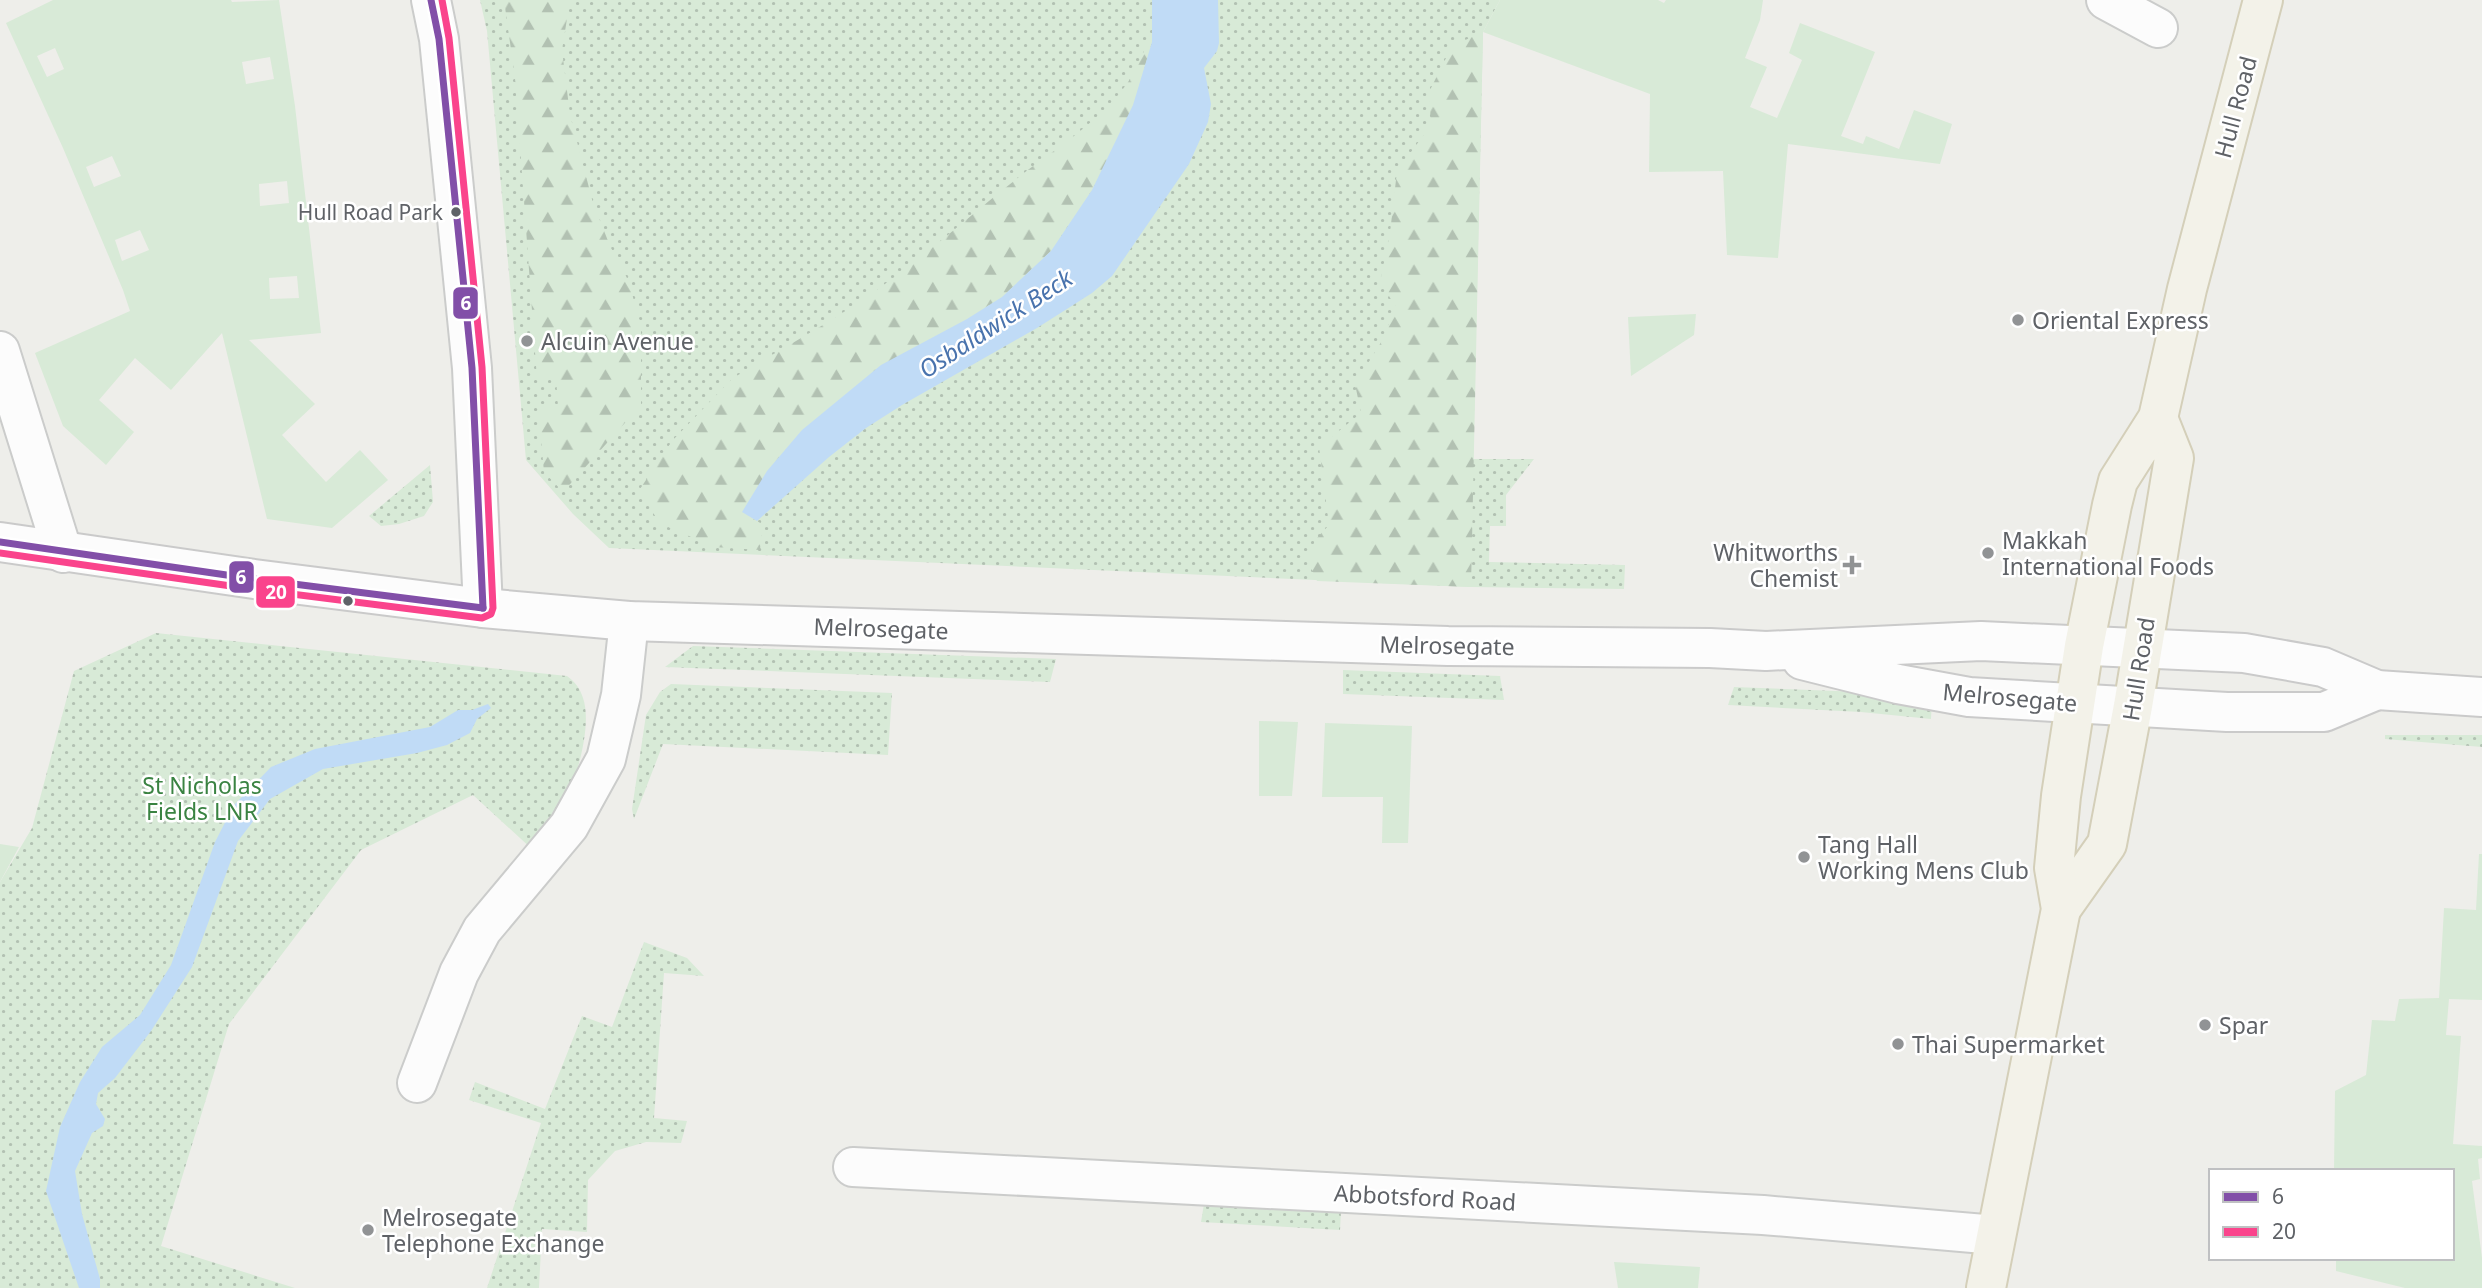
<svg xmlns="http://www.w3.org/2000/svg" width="2482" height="1288" font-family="'Noto Sans',sans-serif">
<defs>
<pattern id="grass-dots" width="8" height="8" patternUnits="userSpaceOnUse" patternTransform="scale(1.75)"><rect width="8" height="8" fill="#d8ead7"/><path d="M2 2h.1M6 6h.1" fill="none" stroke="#b2c1b2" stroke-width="1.8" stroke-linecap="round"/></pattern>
<pattern id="forest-firs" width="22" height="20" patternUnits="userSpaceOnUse" patternTransform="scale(1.75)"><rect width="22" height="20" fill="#d8ead7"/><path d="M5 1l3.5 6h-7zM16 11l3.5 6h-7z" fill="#b2c1b2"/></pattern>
</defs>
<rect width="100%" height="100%" fill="#eeeeea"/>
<g fill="url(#grass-dots)">
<polygon points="480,0 1500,0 1483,32 1473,459 1534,459 1506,495 1506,526 1490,526 1489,562 1625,565 1624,589 1471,587 609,548 573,514 526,460 487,31"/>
<polygon points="430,465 433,502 424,516 399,524 381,526 369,516"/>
<path d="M156,633L567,676C575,682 580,688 583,698C593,726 575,784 562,810C555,825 542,838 533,850L473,795L361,850L229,1024L161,1246L295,1288H0V882L32,828L74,671Z"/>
<polygon points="693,646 1056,659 1050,682 665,667"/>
<polygon points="1343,670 1500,676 1504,700 1343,694"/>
<polygon points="671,684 892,693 888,755 663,744 634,819 632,809 646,715 660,692"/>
<polygon points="1734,687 1888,693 1932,697 1931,719 1861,712 1728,705"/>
<polygon points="2385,735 2482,735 2482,747 2385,739"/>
<polygon points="644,942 687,958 704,976 664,973 654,1118 687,1121 681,1143 646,1142 615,1151 588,1180 587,1232 542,1229 539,1288 487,1288 541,1123 469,1100 475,1082 545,1109 582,1016 612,1027"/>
<polygon points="1204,1204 1341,1211 1340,1230 1201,1222"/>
</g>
<g fill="url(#forest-firs)">
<polygon points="504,0 570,0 562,50 570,115 593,203 610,246 628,280 641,325 641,405 563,492 544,472 538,407 558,406 556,378 537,379 515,78"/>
<polygon points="1483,32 1471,587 1317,581 1308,561 1315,540 1329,525 1319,447 1361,413 1355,384 1380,344 1396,307 1380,282 1390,233 1397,171 1431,125 1429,92 1452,46"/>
<path d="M1152,42L1134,105L1111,154L1092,190L1051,251L1002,297L967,319L742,512L762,524L760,550L714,547L659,523L640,489L672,441L726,385L733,378C781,349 832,322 878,289C929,253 975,211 1024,173C1070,138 1130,103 1146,44Z"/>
</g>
<g fill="#d8ead7" fill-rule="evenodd">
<path d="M53,0H231L232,2L279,0L295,106L321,333L249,340L315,404L282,435L326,482L360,450L388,480L332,528L267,519L222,333L171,390L135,358L99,400L134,432L106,465L63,426L35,353L130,311L123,290L63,148L6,23ZM55,48L64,69L47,77L37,56ZM270,57L274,79L246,84L242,62ZM112,156L121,176L94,187L86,167ZM287,181L289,203L260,206L259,184ZM140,230L149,250L122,261L115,240ZM297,276L299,298L270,299L269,278Z"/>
<polygon points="1500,0 1658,0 1664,3 1666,0 1763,0 1760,20 1745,58 1767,67 1750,107 1777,118 1802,60 1789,53 1800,23 1875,52 1841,136 1863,144 1866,136 1899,149 1914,110 1952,124 1940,164 1788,144 1778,258 1727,255 1723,171 1649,172 1650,94 1483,32"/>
<polygon points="1696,314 1694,335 1631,376 1628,317"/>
<polygon points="1259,721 1298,722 1292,796 1259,796"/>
<polygon points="1325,723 1412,726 1408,843 1382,843 1383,797 1322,797"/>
<polygon points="0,844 19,847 0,882"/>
<polygon points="2479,854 2482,854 2482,1000 2449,999 2446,1035 2461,1036 2453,1144 2482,1146 2482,1158 2478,1159 2480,1179 2472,1181 2482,1258 2482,1288 2405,1288 2336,1271 2336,1258 2452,1258 2452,1171 2334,1171 2335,1091 2366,1075 2372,1020 2395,1021 2399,999 2439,998 2444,908 2476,910"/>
<polygon points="1614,1262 1700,1267 1698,1288 1618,1288"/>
</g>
<g fill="#c0dbf6">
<polygon points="1152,0 1218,0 1219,43 1217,51 1204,68 1211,104 1208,122 1189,164 1112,276 1092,293 1037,328 902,405 866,428 829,457 757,521 742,512 767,471 802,430 881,365 967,319 1002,297 1051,251 1092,190 1133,105 1152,42"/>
<polygon points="488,704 491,708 477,719 470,733 447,745 417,753 323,769 270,799 238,841 192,967 151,1031 115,1078 98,1093 96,1104 105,1119 103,1126 92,1133 75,1171 82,1214 100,1279 100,1288 79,1288 46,1191 60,1127 80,1082 102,1047 140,1015 171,965 215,842 234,805 271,767 315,749 430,727 458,710 472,710"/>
</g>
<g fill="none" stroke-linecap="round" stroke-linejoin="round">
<defs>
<g id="street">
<polyline points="431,0 439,39 472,368 483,608"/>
<polyline points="2106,0 2158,28"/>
<polyline points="0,351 63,553"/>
<polyline points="417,1083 459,973 482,930 569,826 606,759 621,695 629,621"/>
<polyline points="853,1167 1763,1215 1996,1235"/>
</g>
<g id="secondary">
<polyline points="0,542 254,579 483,608 629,621 1448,646 1710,648 1766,651 1981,641 2244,653 2323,667 2377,690 2482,697"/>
<polyline points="1802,660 1898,684 1969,697 2227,712 2324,712 2377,690"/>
</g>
<g id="primary">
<polyline points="2061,909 2107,844 2133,706 2174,458 2158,418"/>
<polyline points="1986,1288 2061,909 2054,868 2061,796 2084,646 2112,505 2118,481 2158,418 2187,289 2263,0"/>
</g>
</defs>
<use href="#street" stroke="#cbcccb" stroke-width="42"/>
<use href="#secondary" stroke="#cacaca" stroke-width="42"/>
<use href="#primary" stroke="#d4cfb9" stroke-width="42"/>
<use href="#street" stroke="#fcfcfc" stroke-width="38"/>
<use href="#secondary" stroke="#fcfcfc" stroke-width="38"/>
<use href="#primary" stroke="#f3f2e9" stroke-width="38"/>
<defs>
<g id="bus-1">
<polyline points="431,0 439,39 472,368 483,608"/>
<polyline points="0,542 254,579 483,608"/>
</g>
<polyline id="bus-2" points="0,553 252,589 482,618 491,614 493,608 482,367 449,38 442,0"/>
</defs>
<use href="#bus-1" stroke="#fff" stroke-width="12"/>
<use href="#bus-2" stroke="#fff" stroke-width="12"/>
<use href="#bus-1" stroke="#824fa8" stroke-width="7"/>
<use href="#bus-2" stroke="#fa448c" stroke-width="7"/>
</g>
<g fill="#5f6267" stroke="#fff" stroke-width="2.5">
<circle cx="456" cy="212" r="6"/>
<circle cx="348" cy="601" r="6"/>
</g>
<g fill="#919395" stroke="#fff" stroke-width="2.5">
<circle cx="2018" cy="320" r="7"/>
<circle cx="527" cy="341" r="7"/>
<circle cx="1988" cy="553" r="7"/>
<path d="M1848.5 554.5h7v7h7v7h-7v7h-7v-7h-7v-7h7z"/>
<circle cx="1804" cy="857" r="7"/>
<circle cx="2205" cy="1025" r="7"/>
<circle cx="1898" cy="1044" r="7"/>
<circle cx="368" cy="1230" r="7"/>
</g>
<g text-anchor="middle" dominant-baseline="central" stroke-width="5" stroke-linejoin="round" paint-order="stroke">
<g font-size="21" fill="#5f6267" stroke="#fff" text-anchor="end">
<text x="443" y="212">Hull Road Park</text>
</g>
<g font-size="23" fill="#5f6267" stroke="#fff">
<text transform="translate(2235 107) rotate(-75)">Hull Road</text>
<text transform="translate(881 628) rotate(2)">Melrosegate</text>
<text transform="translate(1447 645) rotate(1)">Melrosegate</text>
<text transform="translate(2138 669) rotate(-81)">Hull Road</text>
<text transform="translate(2010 697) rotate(5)">Melrosegate</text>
<text transform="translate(1425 1197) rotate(3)">Abbotsford Road</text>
</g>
<g font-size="23" fill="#5f6267" stroke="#fff" text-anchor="start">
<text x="2032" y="320">Oriental Express</text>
<text x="541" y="341">Alcuin Avenue</text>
<text x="2002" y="540">Makkah<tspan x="2002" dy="26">International Foods</tspan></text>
<text x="1838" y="552" text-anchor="end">Whitworths<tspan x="1838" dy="26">Chemist</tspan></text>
<text x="1818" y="844">Tang Hall<tspan x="1818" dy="26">Working Mens Club</tspan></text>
<text x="2219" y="1025">Spar</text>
<text x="1912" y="1044">Thai Supermarket</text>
<text x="382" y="1217">Melrosegate<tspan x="382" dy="26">Telephone Exchange</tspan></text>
</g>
<g font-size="23" fill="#3a8342" stroke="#fff">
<text x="202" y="785">St Nicholas<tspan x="202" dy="26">Fields LNR</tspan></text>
</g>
<g font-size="24" font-style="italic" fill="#4973ad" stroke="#fff">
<text transform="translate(995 323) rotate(-33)">Osbaldwick Beck</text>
</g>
</g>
<g stroke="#fff" stroke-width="2.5">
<rect x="452" y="286" width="27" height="34" rx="7" fill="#824fa8"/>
<rect x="228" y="560" width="27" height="34" rx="7" fill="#824fa8"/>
<rect x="255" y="575" width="41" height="34" rx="7" fill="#fa448c"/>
</g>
<g font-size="19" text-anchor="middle" font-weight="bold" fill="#fff">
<text x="466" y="310">6</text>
<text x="241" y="584">6</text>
<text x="276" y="599">20</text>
</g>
<rect x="2209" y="1169" width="245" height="91" fill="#ffffff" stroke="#bfc0c2" stroke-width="2"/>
<rect x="2223" y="1192" width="35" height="10" fill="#824fa8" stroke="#bfc0c2" stroke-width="2"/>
<text x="2272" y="1204" font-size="21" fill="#5f6267">6</text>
<rect x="2223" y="1227" width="35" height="10" fill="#fa448c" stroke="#bfc0c2" stroke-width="2"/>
<text x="2272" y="1239" font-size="21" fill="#5f6267">20</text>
</svg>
